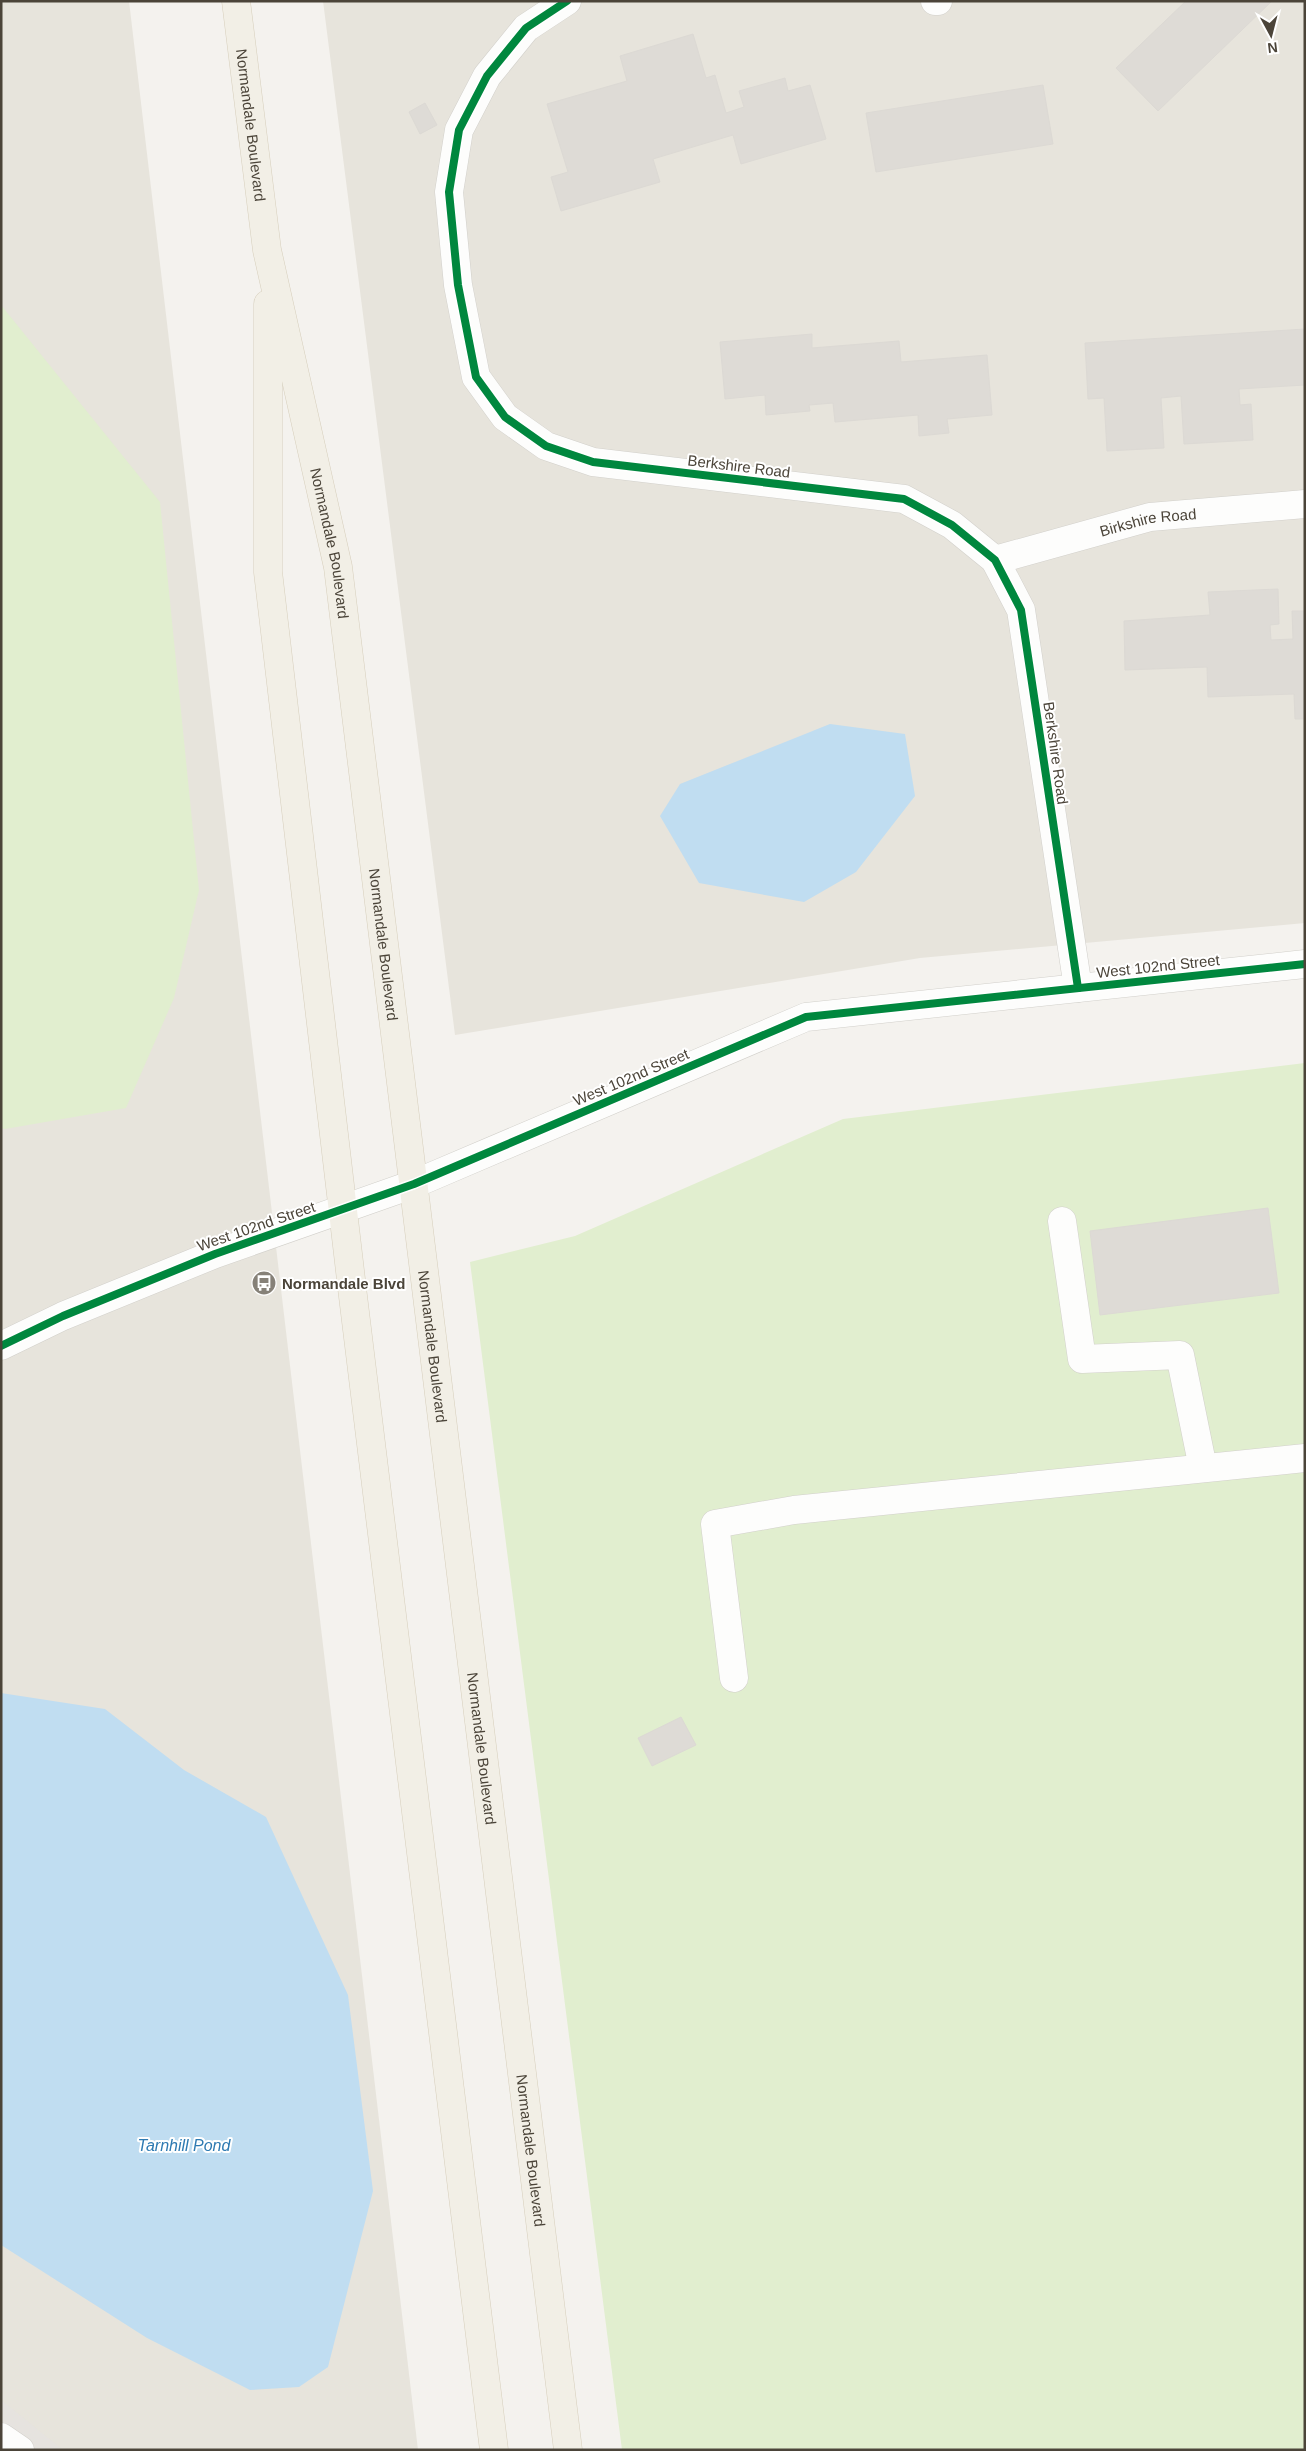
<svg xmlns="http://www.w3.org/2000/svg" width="1306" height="2451" font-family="Arial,sans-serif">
<rect width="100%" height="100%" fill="#f4f2ee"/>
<g fill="#e7e4dc">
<polygon points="1,1 129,1 418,2450 1,2450"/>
<polygon points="323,1 1305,1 1305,923 920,958 455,1035"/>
</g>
<g fill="#e1eecf">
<polygon points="1,305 160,502 199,890 174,998 126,1108 5,1129 1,1128"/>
<polygon points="1305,1063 1305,2450 622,2450 470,1262 575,1236 843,1119"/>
</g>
<polygon fill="#e6e3df" points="1,2400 63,2450 1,2450"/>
<g fill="#c0ddf1">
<polygon points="830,724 905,734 915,796 856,872 804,902 699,883 660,816 680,784"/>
<polygon points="1,1693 105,1709 184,1770 266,1817 348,1995 373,2191 328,2367 299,2387 250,2390 147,2338 1,2245"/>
</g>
<g fill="#dedbd6" stroke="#dcd9d4">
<polygon points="1186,1 1272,1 1158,111 1116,68"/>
<polygon points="693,34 706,78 715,75 726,113 744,107 739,91 785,78 788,91 810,85 826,139 741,164 733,135 653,159 660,182 561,211 551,177 568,172 547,104 627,81 620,56"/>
<polygon points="1043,85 1053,144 876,172 866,113"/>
<polygon points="425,103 437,125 420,134 409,112"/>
<polygon points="1305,329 1305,385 1239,389 1240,405 1251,404 1253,440 1184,444 1181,396 1161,398 1164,448 1107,451 1104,398 1088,399 1085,343"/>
<polygon points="812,334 812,348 899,341 901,362 987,355 992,415 947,419 949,433 919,436 918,415 835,422 833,403 809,405 810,411 766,415 765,395 725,399 720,342"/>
<polygon points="1278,589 1279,624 1270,625 1271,640 1293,639 1292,611 1305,611 1305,719 1295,719 1294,694 1208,697 1207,667 1125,670 1124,621 1210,615 1208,592"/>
<polygon points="1268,1208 1279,1293 1100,1315 1090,1231"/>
<polygon points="681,1717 696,1745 652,1766 638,1738"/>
</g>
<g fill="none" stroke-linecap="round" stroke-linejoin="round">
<defs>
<g id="minor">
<polyline points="567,1 526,28 487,76 459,130 449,192 458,285 476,377 505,417 546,446 593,462 904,499 952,525 995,560 1021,610 1078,988"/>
<polyline points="935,1 938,1"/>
<path id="s1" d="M995,560L1150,517L1305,504"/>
<polyline points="1062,1221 1082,1359 1180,1355 1203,1468"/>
<polyline points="1,1346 63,1316 215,1254 414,1184 806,1017 1305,964"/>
<polyline points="734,1678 715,1524 794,1510 1305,1458"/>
<polyline points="1,2437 20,2450"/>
</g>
<g id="major">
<path id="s2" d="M236,1L267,250L338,567L568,2450"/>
<polyline points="268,304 268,572 352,1288 494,2450"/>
</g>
</defs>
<use href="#minor" stroke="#d2d0cb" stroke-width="29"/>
<use href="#major" stroke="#d6cebb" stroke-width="29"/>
<use href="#minor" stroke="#fdfdfc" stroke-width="28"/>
<use href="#major" stroke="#f2efe6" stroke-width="28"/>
<defs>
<g id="cycleway">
<polyline points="567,1 526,28 487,76 459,130 449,192 458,285 476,377 505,417 546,446 593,462 904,499 952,525 995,560 1021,610 1078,988"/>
<polyline points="1,1346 63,1316 215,1254 414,1184 806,1017 1305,964"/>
</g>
</defs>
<use href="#cycleway" stroke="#fff" stroke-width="11"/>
<use href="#cycleway" stroke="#00873e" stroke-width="8"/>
</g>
<defs>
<symbol id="bus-disc" viewBox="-11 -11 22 22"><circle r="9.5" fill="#868178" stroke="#fff"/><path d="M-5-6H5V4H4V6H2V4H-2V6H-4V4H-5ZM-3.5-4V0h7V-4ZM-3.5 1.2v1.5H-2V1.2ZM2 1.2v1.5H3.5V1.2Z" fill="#fff"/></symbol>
</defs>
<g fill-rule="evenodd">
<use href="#bus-disc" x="250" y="1269" width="28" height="28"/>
</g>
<g text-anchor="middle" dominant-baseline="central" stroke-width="4" stroke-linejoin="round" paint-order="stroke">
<g font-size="15" fill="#4b4439" stroke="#fff">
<text stroke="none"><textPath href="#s2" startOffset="125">Normandale Boulevard</textPath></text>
<text transform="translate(739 466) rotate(7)">Berkshire Road</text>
<text stroke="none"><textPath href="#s1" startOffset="158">Birkshire Road</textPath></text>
<text stroke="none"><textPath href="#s2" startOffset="551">Normandale Boulevard</textPath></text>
<text transform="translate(1056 753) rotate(82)">Berkshire Road</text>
<text stroke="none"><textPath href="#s2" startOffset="956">Normandale Boulevard</textPath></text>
<text transform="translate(1158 966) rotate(-6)">West 102nd Street</text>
<text transform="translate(631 1077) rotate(-23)">West 102nd Street</text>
<text transform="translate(256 1226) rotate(-19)">West 102nd Street</text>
<text stroke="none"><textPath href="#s2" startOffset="1361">Normandale Boulevard</textPath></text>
<text stroke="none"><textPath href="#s2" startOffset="1766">Normandale Boulevard</textPath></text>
<text stroke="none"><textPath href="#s2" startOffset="2171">Normandale Boulevard</textPath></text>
</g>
<g font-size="15" font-weight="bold" fill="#4b4439" stroke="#fff" text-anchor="start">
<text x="282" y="1283">Normandale Blvd</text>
</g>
<g font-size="16" font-style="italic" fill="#2e7ab2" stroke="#fff">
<text x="184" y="2145">Tarnhill Pond</text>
</g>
</g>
<rect width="1306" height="2451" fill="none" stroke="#4b4439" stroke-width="5"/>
<g transform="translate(1271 35) rotate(173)" stroke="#ffffff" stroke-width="4" paint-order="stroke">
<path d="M0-4L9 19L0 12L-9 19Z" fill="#4b4439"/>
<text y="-8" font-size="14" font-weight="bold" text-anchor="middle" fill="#4b4439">N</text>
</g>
</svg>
